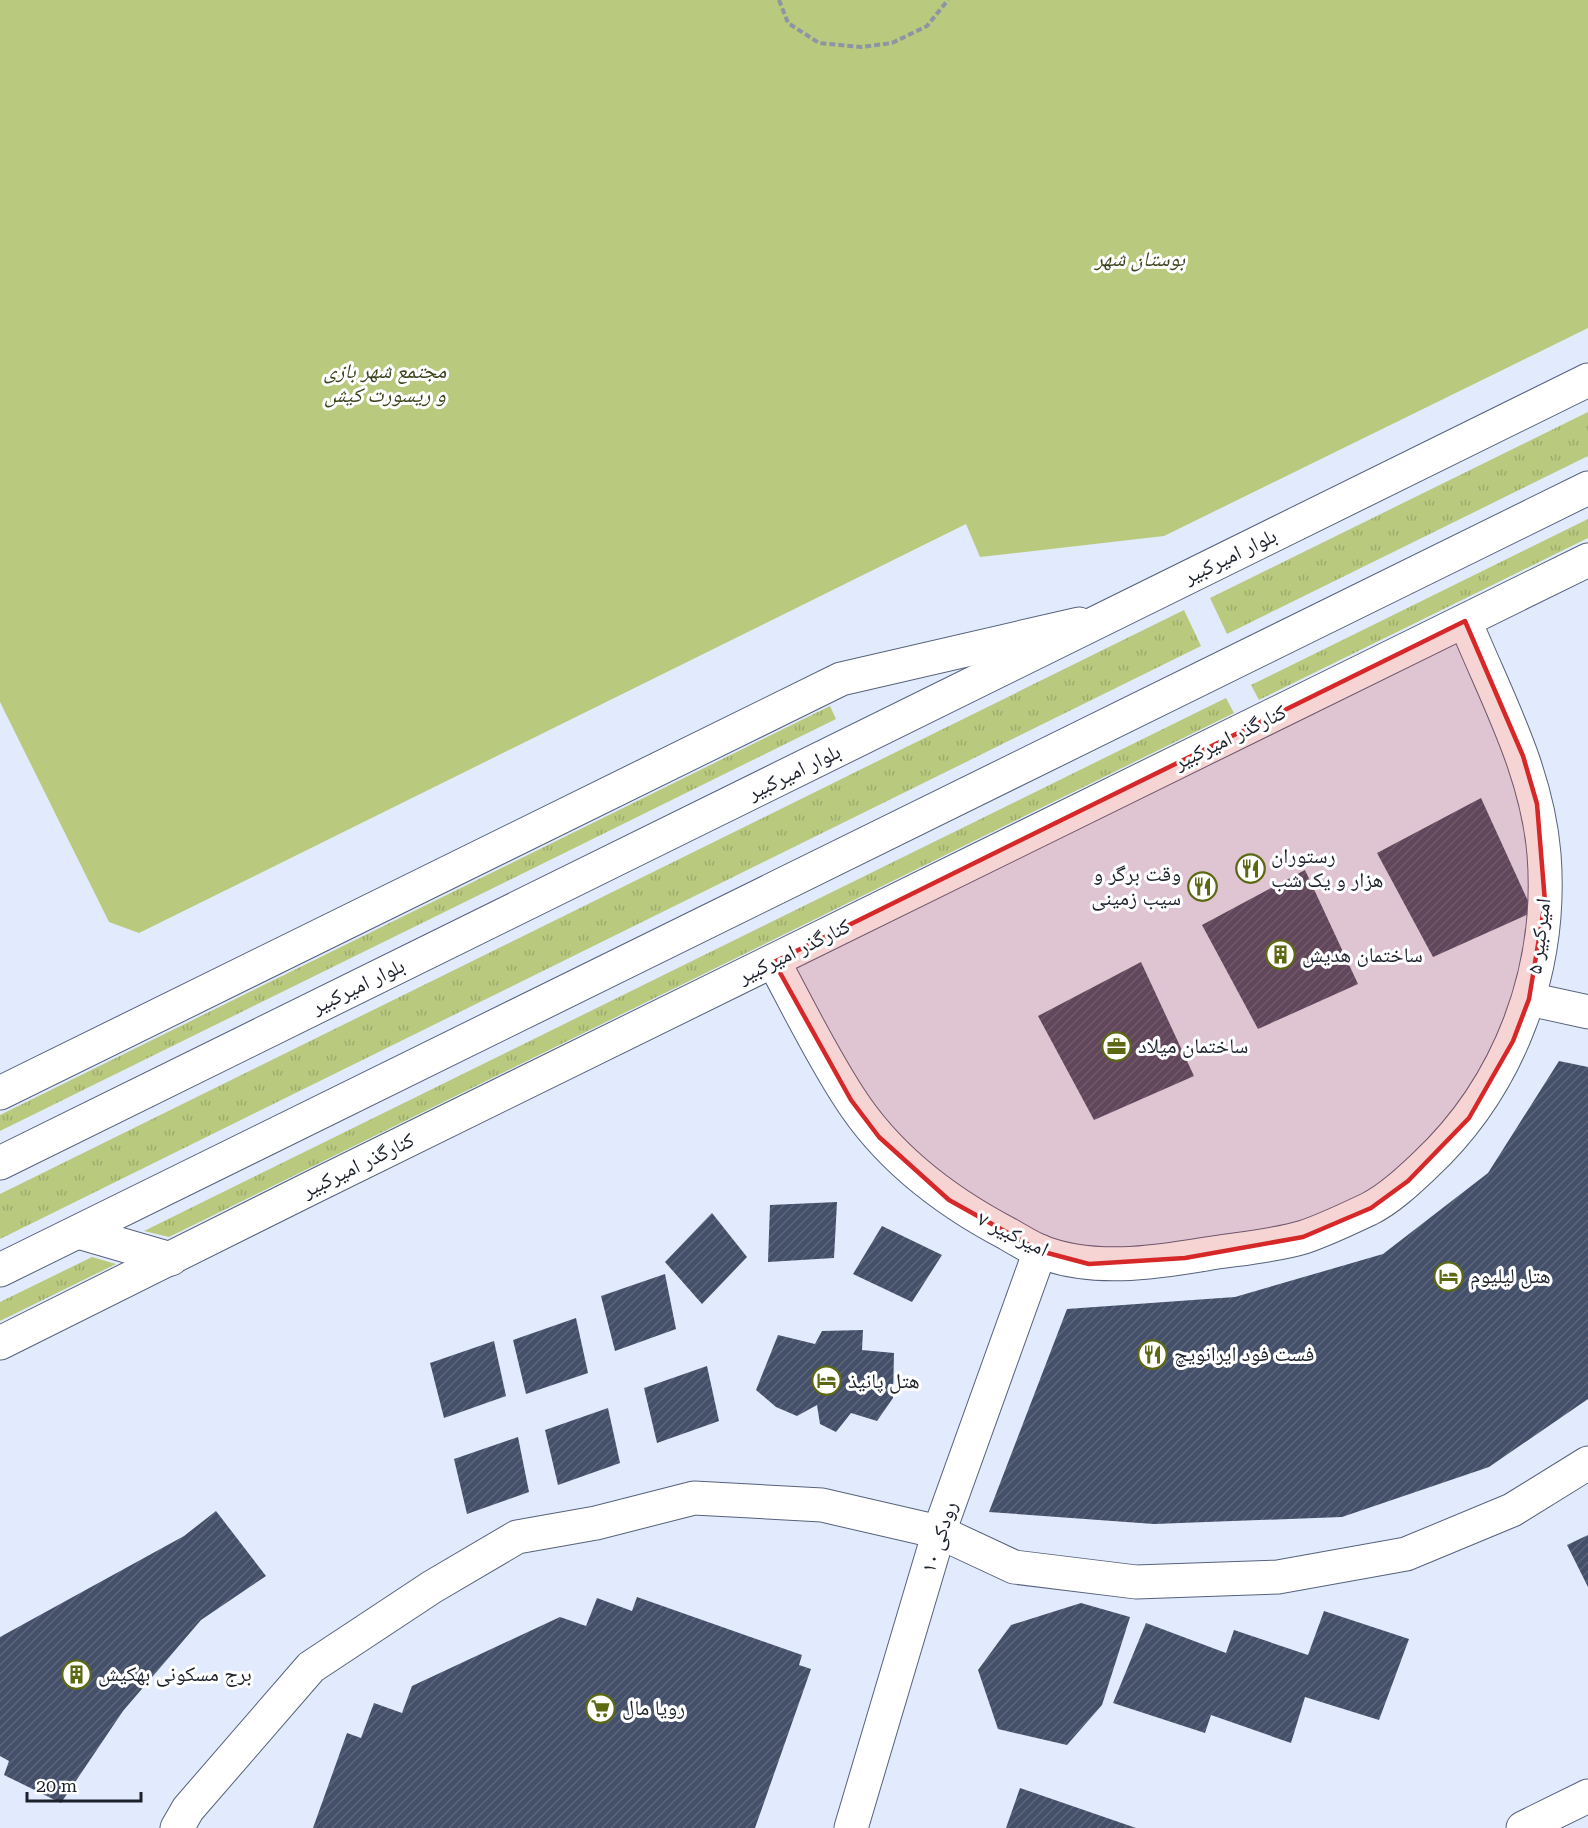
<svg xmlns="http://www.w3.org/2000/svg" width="1588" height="1828" font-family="'Roboto Serif','Noto Naskh Arabic',serif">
<defs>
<pattern id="grass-tufts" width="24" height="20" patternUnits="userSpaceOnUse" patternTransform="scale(1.5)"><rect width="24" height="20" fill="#b9c97d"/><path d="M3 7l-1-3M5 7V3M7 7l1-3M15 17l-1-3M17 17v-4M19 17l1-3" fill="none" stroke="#9eac6c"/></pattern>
<pattern id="building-hatch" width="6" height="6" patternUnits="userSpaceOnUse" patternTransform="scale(1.5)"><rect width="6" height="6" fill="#444f69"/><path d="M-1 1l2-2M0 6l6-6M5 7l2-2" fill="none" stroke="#5c657a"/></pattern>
</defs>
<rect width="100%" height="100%" fill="#e2ebfd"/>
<g fill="url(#grass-tufts)">
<polygon points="1588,412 1588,456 1227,634 1210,598"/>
<polygon points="1588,519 1588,538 1259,700 1251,685"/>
<polygon points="1184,610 1201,646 0,1239 0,1194"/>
<polygon points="1226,698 1234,713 169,1237 144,1231"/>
<polygon points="830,706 836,719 0,1131 0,1115"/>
<polygon points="92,1257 116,1264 0,1321 0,1302"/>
</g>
<polygon fill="#b9c97d" points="0,0 1588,0 1588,328 1164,536 980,557 966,524 139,933 109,922 0,702"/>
<g fill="url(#building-hatch)">
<polygon points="1481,798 1533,912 1433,957 1377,853"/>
<polygon points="1305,870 1358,984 1258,1029 1202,925"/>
<polygon points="1141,962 1194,1076 1094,1120 1038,1016"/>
<polygon points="1559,1061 1588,1067 1588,1399 1489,1467 1342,1517 1154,1524 989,1512 1067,1309 1235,1297 1383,1254 1488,1173"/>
<polygon points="837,1202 834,1258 768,1262 770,1205"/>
<polygon points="712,1213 747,1257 702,1304 665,1262"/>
<polygon points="882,1226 942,1255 912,1302 853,1274"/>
<polygon points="665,1274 676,1329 615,1351 601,1296"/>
<polygon points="576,1318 588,1373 526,1394 513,1340"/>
<polygon points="863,1330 862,1350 894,1353 893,1398 877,1421 851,1413 836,1432 820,1424 817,1405 797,1416 776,1407 756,1390 778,1335 815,1344 822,1331"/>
<polygon points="494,1341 506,1396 444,1418 430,1363"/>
<polygon points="707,1366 719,1421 657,1443 644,1388"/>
<polygon points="608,1408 620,1463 558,1485 545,1430"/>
<polygon points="518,1437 529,1492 467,1514 454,1459"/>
<polygon points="216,1511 266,1576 201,1620 123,1711 61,1803 4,1775 9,1761 0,1756 0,1637 184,1536"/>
<polygon points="1588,1535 1588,1587 1567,1545"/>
<polygon points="637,1597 802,1655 799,1665 811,1669 755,1828 313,1828 347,1733 361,1738 374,1703 402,1713 412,1686 560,1617 586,1626 597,1598 632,1611"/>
<polygon points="1081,1603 1130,1617 1102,1705 1067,1745 998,1729 978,1670 1011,1625"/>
<polygon points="1324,1611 1409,1639 1379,1720 1305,1697 1291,1743 1211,1715 1205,1733 1113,1703 1146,1623 1226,1653 1234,1630 1308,1655"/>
<polygon points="1020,1788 1136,1828 1006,1828"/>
</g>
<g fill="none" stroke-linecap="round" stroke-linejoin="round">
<defs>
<g id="minor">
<path d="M774,962C798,1007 821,1054 849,1097C888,1158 945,1201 1008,1234C1018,1240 1028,1246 1039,1251C1091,1272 1153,1263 1206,1254C1236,1249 1275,1246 1304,1237C1325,1230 1348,1219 1369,1209C1389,1199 1408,1181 1424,1166C1510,1086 1553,970 1544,854C1537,770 1496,697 1465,621"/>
<polyline points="1529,999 1588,1012"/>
<polyline points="177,1828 188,1809 311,1667 432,1587 517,1537 596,1523 694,1498 822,1505 939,1532 1014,1567 1136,1582 1278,1577 1406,1554 1512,1510 1588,1463"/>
<polyline points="851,1828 939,1532 1040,1251"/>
</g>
<g id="tertiary">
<polyline points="0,1093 841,679 1079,624"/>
<polyline points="0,1343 315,1186 1588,560"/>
</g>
<g id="primary">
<polyline points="0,1163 1588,380"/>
<polyline points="78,1232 171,1259"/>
<polyline points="0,1270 1588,488"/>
<polyline points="1523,1828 1588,1796"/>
</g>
</defs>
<use href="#minor" stroke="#56627c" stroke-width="35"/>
<use href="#tertiary" stroke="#56627c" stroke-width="35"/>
<use href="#primary" stroke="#56627c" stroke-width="35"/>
<polyline stroke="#8d95a4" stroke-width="4" stroke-dasharray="6 3" stroke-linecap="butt" points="779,0 788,23 819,43 861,47 892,43 927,26 948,0"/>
<use href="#minor" stroke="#fff" stroke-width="33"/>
<use href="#tertiary" stroke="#fff" stroke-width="33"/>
<use href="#primary" stroke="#fff" stroke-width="33"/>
</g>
<path fill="#d62828" fill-opacity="0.2" stroke="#d62828" stroke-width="4.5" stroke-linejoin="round" d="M1465,621L1523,756L1537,804L1545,902L1529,999L1513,1041L1469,1118L1408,1181L1371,1208L1303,1237L1185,1258L1089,1264L1040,1251L949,1200L879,1137L851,1100L774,962Z"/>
<defs>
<symbol id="restaurant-ring" viewBox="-11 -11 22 22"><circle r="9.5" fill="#fff" stroke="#5c6912" stroke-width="1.5"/><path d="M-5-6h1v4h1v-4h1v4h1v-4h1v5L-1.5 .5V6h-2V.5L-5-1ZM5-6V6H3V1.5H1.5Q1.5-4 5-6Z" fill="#5c6912"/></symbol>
<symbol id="building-ring" viewBox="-11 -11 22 22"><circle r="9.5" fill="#fff" stroke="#5c6912" stroke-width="1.5"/><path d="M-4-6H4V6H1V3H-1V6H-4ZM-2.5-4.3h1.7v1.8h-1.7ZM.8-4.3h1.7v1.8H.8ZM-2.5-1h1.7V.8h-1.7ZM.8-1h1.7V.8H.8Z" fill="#5c6912"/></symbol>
<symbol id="office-ring" viewBox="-11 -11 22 22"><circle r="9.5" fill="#fff" stroke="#5c6912" stroke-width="1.5"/><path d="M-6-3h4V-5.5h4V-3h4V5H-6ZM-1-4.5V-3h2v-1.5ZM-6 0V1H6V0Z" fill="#5c6912"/></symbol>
<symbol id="hotel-ring" viewBox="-11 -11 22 22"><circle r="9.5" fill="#fff" stroke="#5c6912" stroke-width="1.5"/><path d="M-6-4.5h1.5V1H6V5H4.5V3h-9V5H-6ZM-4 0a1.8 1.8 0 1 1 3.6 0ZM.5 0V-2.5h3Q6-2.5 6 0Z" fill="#5c6912"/></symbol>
<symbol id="supermarket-ring" viewBox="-11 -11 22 22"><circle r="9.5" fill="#fff" stroke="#5c6912" stroke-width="1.5"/><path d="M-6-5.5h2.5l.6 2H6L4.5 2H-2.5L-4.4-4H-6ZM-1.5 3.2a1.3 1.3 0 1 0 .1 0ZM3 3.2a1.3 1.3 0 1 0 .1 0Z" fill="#5c6912"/></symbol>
</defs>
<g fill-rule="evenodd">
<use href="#restaurant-ring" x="1234" y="852" width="33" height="33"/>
<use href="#restaurant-ring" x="1186" y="870" width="33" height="33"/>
<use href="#building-ring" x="1264" y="938" width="33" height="33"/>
<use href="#office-ring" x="1100" y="1030" width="33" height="33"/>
<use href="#hotel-ring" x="1432" y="1260" width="33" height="33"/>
<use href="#restaurant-ring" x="1136" y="1338" width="33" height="33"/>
<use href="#hotel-ring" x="810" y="1364" width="33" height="33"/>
<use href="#building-ring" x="60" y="1658" width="33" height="33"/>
<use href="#supermarket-ring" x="584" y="1692" width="33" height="33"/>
</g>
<g text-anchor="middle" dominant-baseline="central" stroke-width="6" stroke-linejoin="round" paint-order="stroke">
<g font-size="21" font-style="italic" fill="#3c441d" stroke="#fff">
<text x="1140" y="259">بوستان شهر</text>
<text x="385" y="371">مجتمع شهر بازی<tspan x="385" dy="24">و ریسورت کیش</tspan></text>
</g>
<g font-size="21" fill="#1c212c" stroke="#fff">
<text transform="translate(1230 556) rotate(-26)">بلوار امیرکبیر</text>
<text transform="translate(1230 737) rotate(-26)">کنارگذر امیرکبیر</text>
<text transform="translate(794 772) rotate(-26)">بلوار امیرکبیر</text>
<text transform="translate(1539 936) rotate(-83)">امیرکبیر ۵</text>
<text transform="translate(794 951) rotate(-26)">کنارگذر امیرکبیر</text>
<text transform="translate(358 986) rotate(-26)">بلوار امیرکبیر</text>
<text transform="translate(358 1165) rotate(-26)">کنارگذر امیرکبیر</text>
<text transform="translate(1013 1234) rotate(26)">امیرکبیر ۷</text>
<text transform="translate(939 1537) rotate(-72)">رودکی ۱۰</text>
</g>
<g font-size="21" fill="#1c212c" stroke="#fff" text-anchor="start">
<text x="1271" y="856">رستوران<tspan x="1271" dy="24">هزار و یک شب</tspan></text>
<text x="1181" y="874" text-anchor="end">وقت برگر و<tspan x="1181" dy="24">سیب‌ زمینی</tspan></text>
<text x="1302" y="955">ساختمان هدیش</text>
<text x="1138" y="1046">ساختمان میلاد</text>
<text x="1470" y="1276">هتل لیلیوم</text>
<text x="1174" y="1354">فست فود ایرانویچ</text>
<text x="848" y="1381">هتل پانیذ</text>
<text x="98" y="1674">برج مسکونی بهکیش</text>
<text x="622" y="1708">رویا مال</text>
</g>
</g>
<path d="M27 1792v9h114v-9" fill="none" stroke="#1c212c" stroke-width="3"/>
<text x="36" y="1792" font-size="18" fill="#1c212c" stroke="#ffffff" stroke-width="4.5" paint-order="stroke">20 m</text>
</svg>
